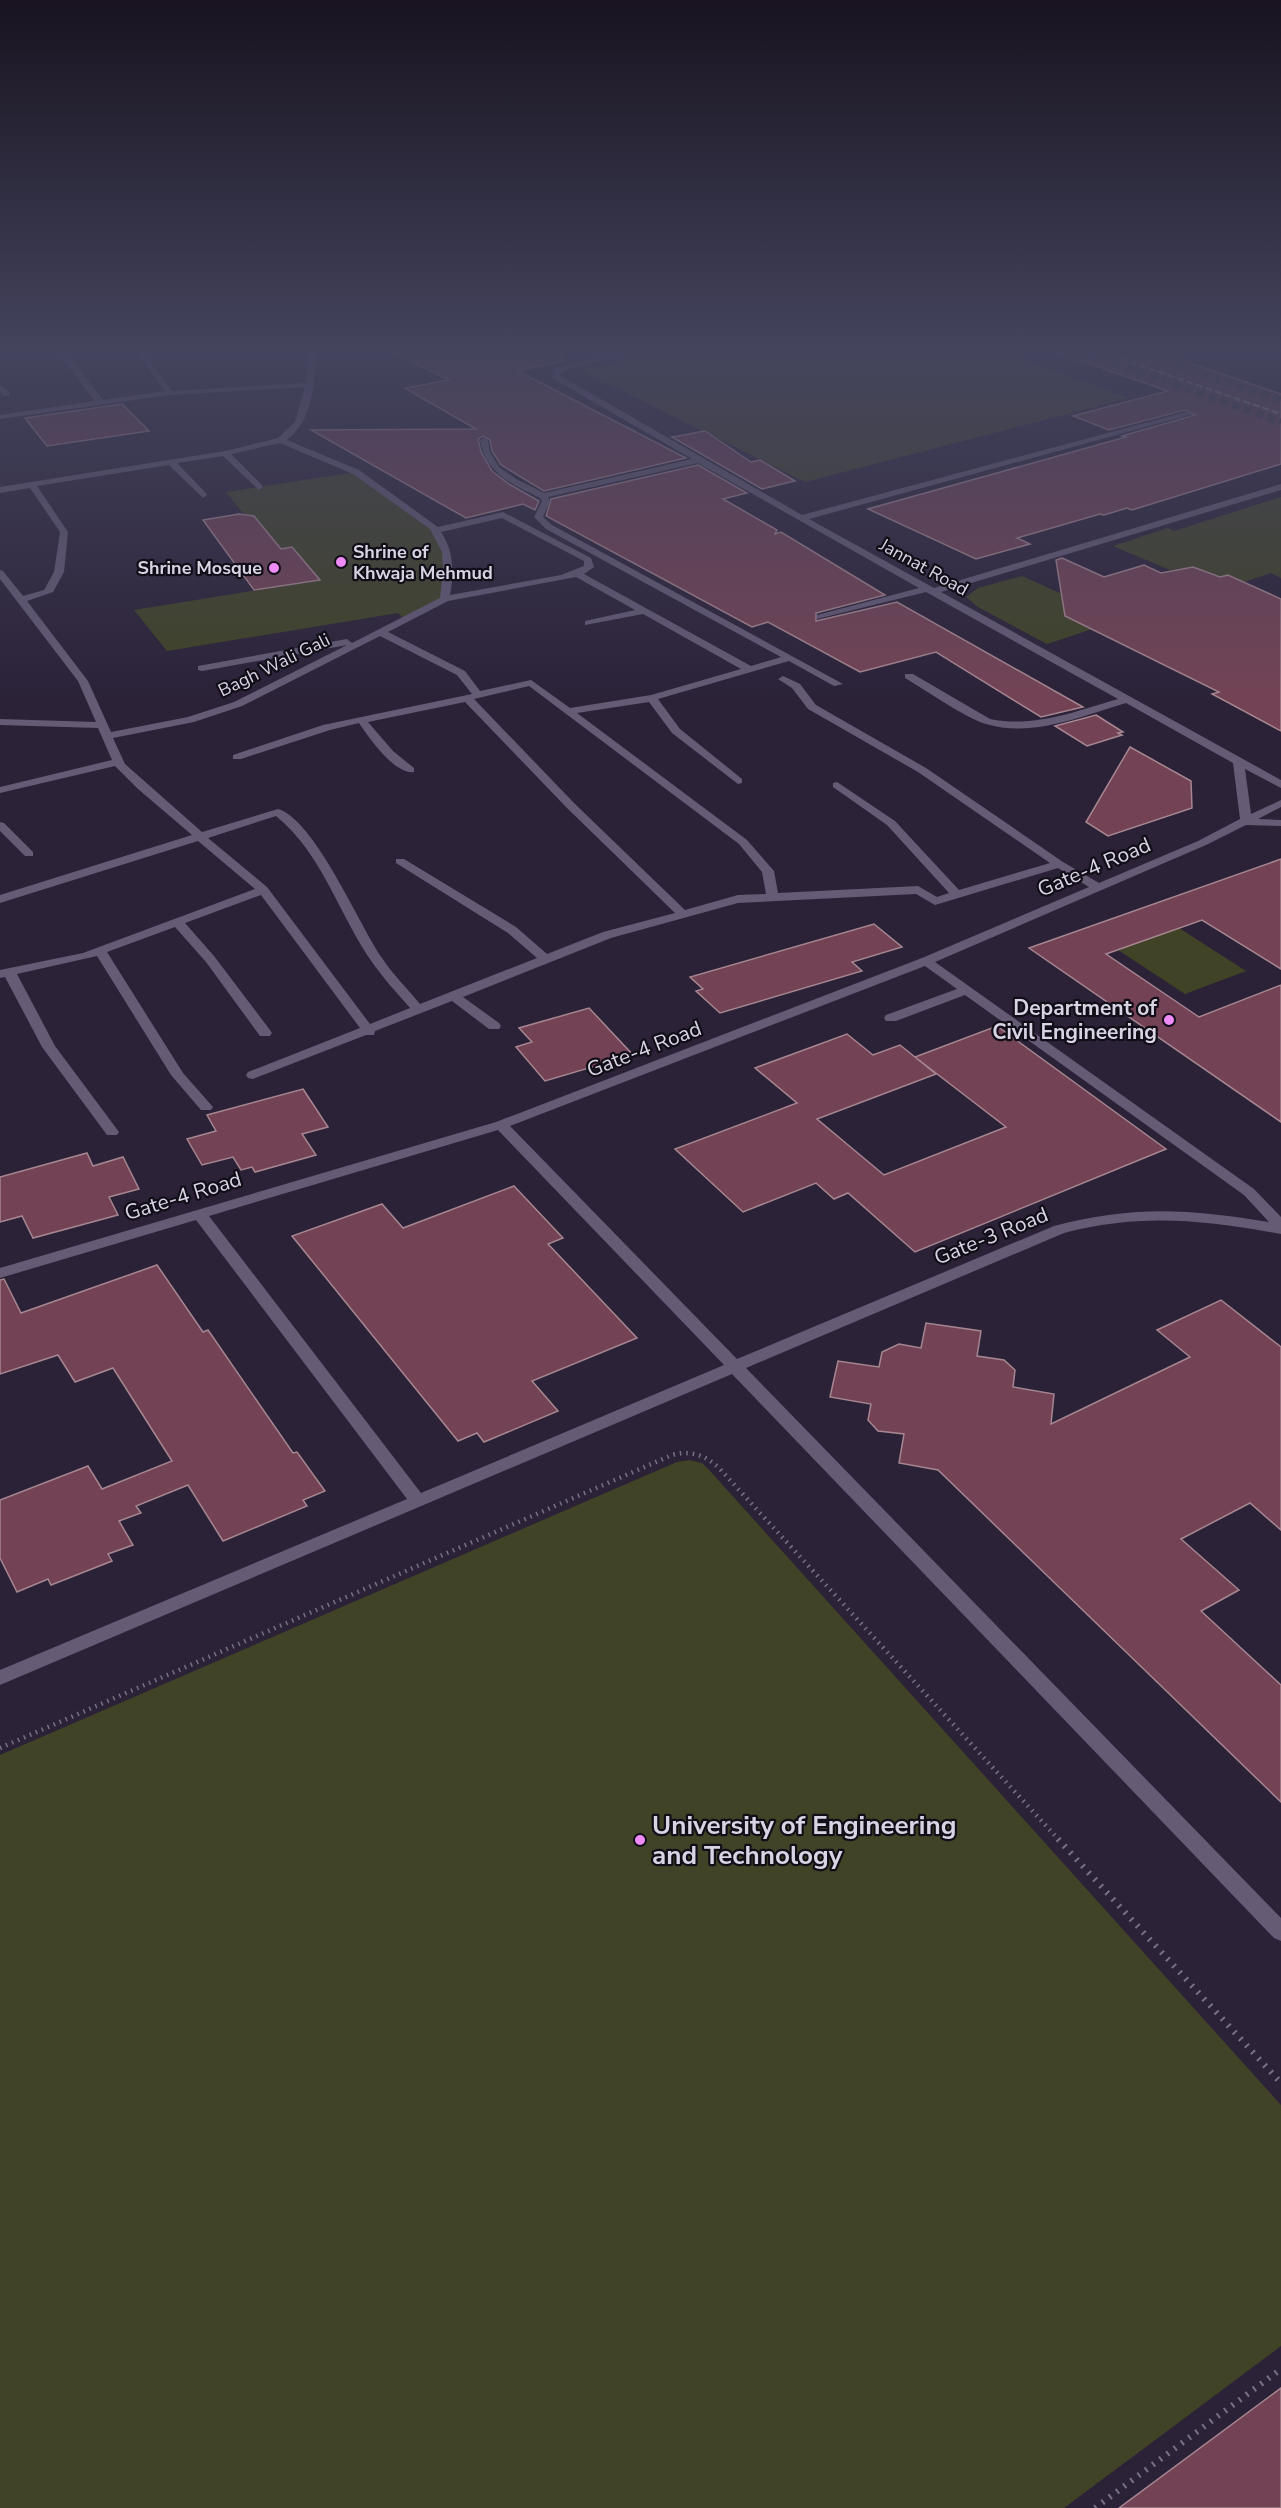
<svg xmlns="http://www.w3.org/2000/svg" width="1281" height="2508" font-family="'Nunito Sans',sans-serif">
<rect width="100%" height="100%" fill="#2b2238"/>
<g fill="#404326">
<polygon points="675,349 993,349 1129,398 805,482 581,370"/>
<polygon points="356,472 433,527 450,567 445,599 405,620 398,613 167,651 134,610 319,580 292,547 269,551 254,516 243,513 226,492"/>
<polygon points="1281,497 1281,578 1271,573 1244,582 1228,575 1220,577 1193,567 1170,570 1113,546 1168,528 1174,531"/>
<polygon points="1022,576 1073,599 1065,602 1063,607 1077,622 1092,629 1047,644 978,607 966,597 978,588"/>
<polygon points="1179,928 1246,971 1185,994 1118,950"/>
<polygon points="689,1460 702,1463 711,1472 1281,2105 1281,2346 1064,2508 0,2508 0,1755 677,1462"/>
</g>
<g fill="#734355" stroke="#a68690" stroke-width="1.5">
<polygon points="386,349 562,349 563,361 518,371 686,458 544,491 501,465 492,451 490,440 483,436 478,439 481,452 492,471 509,484 539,501 535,510 523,504 466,518 311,430 476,429 405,388 449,380"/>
<polygon points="1059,349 1071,349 1090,358 1097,353 1088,349 1149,349 1281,394 1281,464 1132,510 1127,508 1104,515 1100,514 1017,538 1030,544 976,559 868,509 1126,437 1122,436 1195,415 1185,410 1109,430 1073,416 1168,391 1058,353"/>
<polygon points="122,404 149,431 47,446 25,418"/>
<polygon points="705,431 751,462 760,460 795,481 762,489 672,437"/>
<polygon points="698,465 747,493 723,499 777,530 775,534 781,532 885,595 816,613 816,621 897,602 1083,707 1041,717 936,652 860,672 768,622 752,627 546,516 551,499"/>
<polygon points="239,514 254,516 281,549 292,547 320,580 254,590 203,520"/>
<polygon points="1062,558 1104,577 1144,565 1161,573 1193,567 1220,577 1228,575 1281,599 1281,731 1212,694 1219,692 1065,616 1056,560"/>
<polygon points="1096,715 1123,732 1118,733 1122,735 1087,746 1055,726"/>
<polygon points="1130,747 1191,781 1192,808 1108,836 1086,822"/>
<polygon points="1281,859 1281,969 1202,920 1106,954 1199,1017 1281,985 1281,1122 1029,948"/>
<polygon points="874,924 902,947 852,962 862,971 720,1013 696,991 703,989 690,977"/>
<polygon points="589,1008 633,1055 545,1081 516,1047 532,1042 519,1028"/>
<polygon points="997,1026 1166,1149 915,1252 848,1193 834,1199 816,1183 743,1212 675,1149 797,1103 755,1068 847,1034 873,1055 900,1045 936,1074 817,1119 884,1175 1006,1127 915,1057"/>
<polygon points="303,1089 328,1127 302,1134 316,1155 255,1172 252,1167 241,1170 233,1157 202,1165 187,1139 216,1131 207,1115"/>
<polygon points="87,1153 93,1166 123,1157 139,1189 109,1197 118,1215 33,1238 22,1216 0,1222 0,1177"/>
<polygon points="514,1186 563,1238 548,1244 637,1338 532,1381 558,1411 484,1442 477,1433 458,1441 292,1236 382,1204 403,1228"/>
<polygon points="157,1265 203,1332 208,1330 293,1453 297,1452 325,1491 303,1500 307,1506 223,1541 188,1485 136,1506 141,1513 119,1521 133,1545 108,1554 112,1561 51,1585 48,1579 17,1592 0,1558 0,1500 88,1466 102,1489 172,1461 113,1368 75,1382 58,1355 0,1374 0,1280 4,1279 21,1313"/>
<polygon points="1221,1300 1281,1347 1281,1530 1250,1503 1181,1539 1239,1590 1201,1611 1281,1685 1281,1802 938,1470 899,1463 904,1434 878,1431 868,1420 871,1404 830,1397 838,1361 879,1367 882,1352 899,1344 921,1348 926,1323 981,1331 977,1356 1004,1360 1015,1370 1013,1387 1054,1394 1051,1424 1190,1357 1157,1330"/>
<polygon points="1281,2388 1281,2508 1119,2508"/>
</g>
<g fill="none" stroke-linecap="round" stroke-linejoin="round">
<g stroke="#453d52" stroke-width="8" stroke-dasharray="8 4.5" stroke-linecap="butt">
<polyline points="1131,349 1281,400"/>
<polyline points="1091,354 1281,422"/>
</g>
<g stroke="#787184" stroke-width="2" stroke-dasharray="1 2" stroke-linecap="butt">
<polyline points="1040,349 1037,349 1056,357"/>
<polyline points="1103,371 1190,351"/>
</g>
<path stroke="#787184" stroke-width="4.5" stroke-dasharray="1.5 5" stroke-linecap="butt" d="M0,1748L672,1455C691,1450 705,1455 719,1468L1059,1840"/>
<g stroke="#787184" stroke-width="6" stroke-dasharray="2 7" stroke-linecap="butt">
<polyline points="1058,1839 1281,2083"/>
<polyline points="1095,2508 1281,2369"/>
</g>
<g fill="#655b75" fill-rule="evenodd">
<path d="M55,349H63L103,400L165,391L135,349H141L172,391L306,383L309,349H316C315,380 314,419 287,440L359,470L438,527L503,512L591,558L594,567L584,574L751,666L781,657L546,529L534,517L542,501L540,498C512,484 486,474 480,440L484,438L488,440L490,452L499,467L516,479L544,493L692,459L552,378L555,368L641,349H653L567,369L559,375L802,515L1186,412L1193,414L809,519L934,588L1281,484V490L941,592L1281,780V788L1245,769L1251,814L1281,800V807L1258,819L1281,820V826L1246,825L1206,845L935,962L1254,1189L1281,1217V1234C1202,1220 1142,1213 1064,1233L746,1368L1281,1918V1941L1274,1938L732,1374L0,1685V1670L407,1499L196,1220L0,1278V1268L496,1122L922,958L1089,887L1058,868L935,905L916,894L738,903L611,938L463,997L499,1023L501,1026L499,1029H489L452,1001L375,1031L374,1035H366L253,1079L248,1078L246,1075L248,1072L360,1028L261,895L185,923L214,956L270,1030L272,1033L270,1036H260L206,962L175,927L107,952L183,1073L213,1107L211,1110H201L171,1075L97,956L17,974L55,1046L119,1132L117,1135H107L42,1047L5,977L0,978V970L83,953L255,889L198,841L0,903V895L192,835L138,789L115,766L0,793V787L112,760L98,728L0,725V719L96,722L78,681L0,579V570L3,571L23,596L44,590L54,572L60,532L30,488L0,493V487L225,451L278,438L295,422L305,387L170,395L0,419V415L95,401ZM280,443L353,474L430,529L442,552L443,571L440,598L352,643L347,639L198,666V670L202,671L347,645L234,702L188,717L111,732L88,681L27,601L53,592L64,572L68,532L37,486L169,465L203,498L207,495L206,493L177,463L223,456L259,490L263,487L262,485L231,454ZM698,463L919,588L817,615V619L926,592L1118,699C1076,711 1035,728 990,719L913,674H905V678C926,690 965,718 986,724C1033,738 1082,716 1126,703L1233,763L1240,819L1198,841L1099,883L1063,862L926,768L816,705L800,684L783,676L778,679L792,688L808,709L918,772L1050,863L959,890L895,821L837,782L833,783V787L887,825L949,893L937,897L918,886L778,893L774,871L747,840L577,713L649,702L672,733L738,784L742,783V779L680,729L658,699L789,661L834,686L843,684L552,525L543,517L550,501L548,497ZM502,518L584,561V566L561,575L450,595C454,573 454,551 441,532ZM576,577L635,610L585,621V625L643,614L741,669L651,695L570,708L531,680L480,691L465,671L388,632L448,601ZM380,636L457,675L472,694L323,725L233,755V759H241L330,730L359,723C369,738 395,775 414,772V768L393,751L368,722L465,702L567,808L675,913L603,932L547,954L516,927L404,859H396V863L508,933L537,958L420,1004C408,989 393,975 382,958C359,925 315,820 278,809L202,832L125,764L113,738L194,722L242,706ZM529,686L739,844L762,872L766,894L738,895L685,910L575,804L474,699ZM276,816C322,853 339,915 372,962C383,978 397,993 410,1008L370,1024L267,887L208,838ZM925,966L957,989L886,1015L884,1018L886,1021H896L965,995L1244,1195L1269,1222C1188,1209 1135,1205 1054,1226L737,1359L510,1126ZM498,1130L724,1365L421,1493L209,1216Z"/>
<polygon points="0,384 9,392 9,396 3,396 0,391"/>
<polygon points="0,822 4,823 33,852 33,856 25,856 0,831"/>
</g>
<polygon fill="#6995b4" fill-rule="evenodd" points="1073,349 1083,349 1095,354 1091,356"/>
<polyline stroke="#a7a1b2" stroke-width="2" stroke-dasharray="7 3" stroke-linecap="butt" points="1092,349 1281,414"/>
</g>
<linearGradient id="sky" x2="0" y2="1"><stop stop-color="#18131f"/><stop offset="0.5" stop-color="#44445e"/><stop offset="1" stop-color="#44445e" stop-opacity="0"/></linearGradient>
<rect width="1281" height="700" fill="url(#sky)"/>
<g fill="#ef8bf7" stroke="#120e18" stroke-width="2">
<circle cx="341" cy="562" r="6"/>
<circle cx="274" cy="568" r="6"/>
<circle cx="1169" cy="1020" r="6"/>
<circle cx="640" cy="1840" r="6"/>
</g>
<g text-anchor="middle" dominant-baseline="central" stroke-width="4.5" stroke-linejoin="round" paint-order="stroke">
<g font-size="18" font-weight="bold" fill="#d9d4e3" stroke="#120e18" text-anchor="start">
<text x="353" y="552">Shrine of<tspan x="353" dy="21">Khwaja Mehmud</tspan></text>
<text x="262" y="568" text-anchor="end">Shrine Mosque</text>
</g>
<g font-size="18" fill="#d9d4e3" stroke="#120e18">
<text transform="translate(924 567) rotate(29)">Jannat Road</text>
<text transform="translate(274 665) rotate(-26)">Bagh Wali Gali</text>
</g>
<g font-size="21" fill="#d9d4e3" stroke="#120e18">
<text transform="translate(1094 867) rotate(-23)">Gate-4 Road</text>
<text transform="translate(644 1049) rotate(-21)">Gate-4 Road</text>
<text transform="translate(183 1196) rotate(-17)">Gate-4 Road</text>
<text transform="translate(991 1236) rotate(-22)">Gate-3 Road</text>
</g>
<g font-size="21" font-weight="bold" fill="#d9d4e3" stroke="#120e18" text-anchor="end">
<text x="1157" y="1008">Department of<tspan x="1157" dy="24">Civil Engineering</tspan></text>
</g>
<g font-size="26" font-weight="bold" fill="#d9d4e3" stroke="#120e18" text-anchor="start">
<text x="652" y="1825">University of Engineering<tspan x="652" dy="30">and Technology</tspan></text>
</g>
</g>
</svg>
